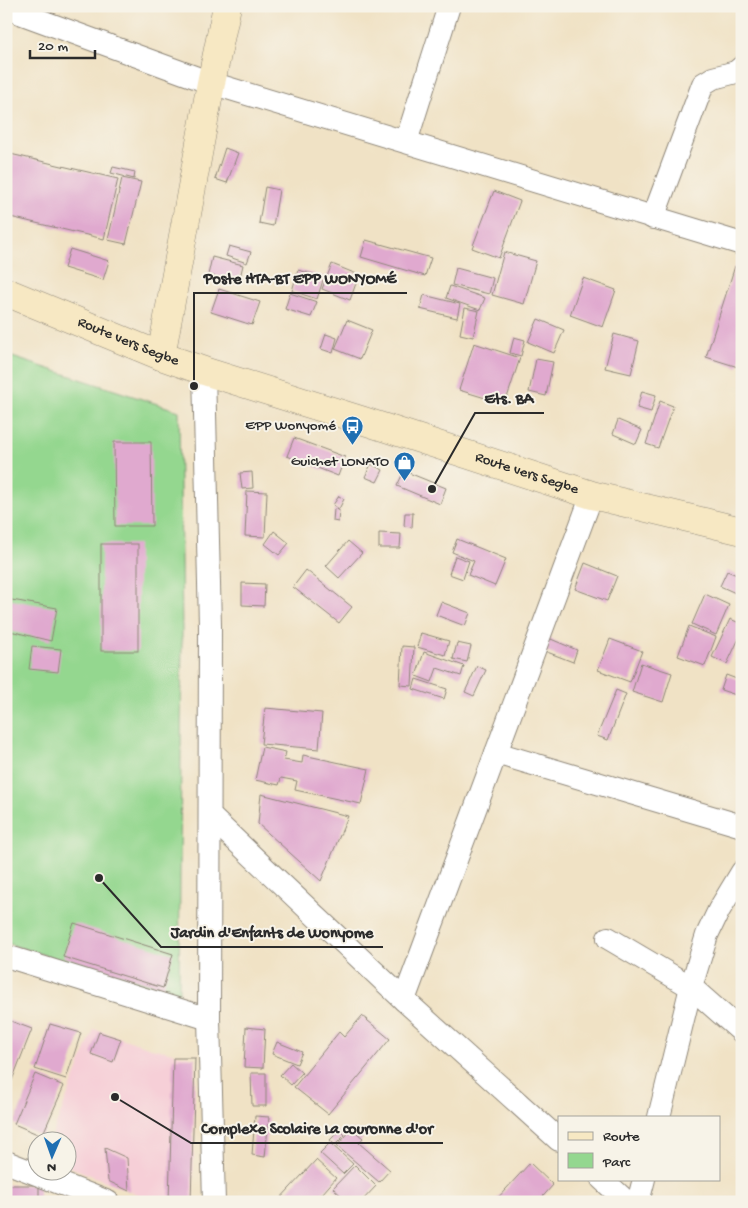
<svg xmlns="http://www.w3.org/2000/svg" width="748" height="1208" font-family="'Gochi Hand',sans-serif">
<rect width="100%" height="100%" fill="#f7f3e8"/>
<filter id="ink" filterUnits="userSpaceOnUse"><feTurbulence type="fractalNoise" baseFrequency=".02" numOctaves="2"/><feDisplacementMap in="SourceGraphic" scale="10" xChannelSelector="R" yChannelSelector="G"/><feConvolveMatrix kernelMatrix="1 2 1 2 8 2 1 2 1" color-interpolation-filters="sRGB"/></filter>
<filter id="wash" filterUnits="userSpaceOnUse"><feTurbulence type="fractalNoise" baseFrequency=".0096" numOctaves="4" result="noise"/><feDisplacementMap in="SourceGraphic" scale="20" xChannelSelector="R" yChannelSelector="G"/><feGaussianBlur stdDeviation="1.12" result="paint"/><feColorMatrix in="noise" values="0 0 0 0 0 0 0 0 0 0 0 0 0 0 0 0 0 1.4 0 .05"/><feComposite in="paint" operator="in"/></filter>
<g filter="url(#wash)">
<rect width="100%" height="100%" fill="#f0e2c5"/>
<polygon fill="#f6cfd7" points="94,1029 151,1048 195,1058 193,1202 156,1202 68,1166 68,1140 50,1140"/>
<polygon fill="#94d78f" stroke="#60815d" points="6,355 179,411 182,631 179,997 6,943"/>
<g id="blocks">
<g fill="#e0a9cf">
<polygon points="225,148 238,153 227,183 215,179"/>
<polygon points="6,153 118,179 104,239 6,216"/>
<polygon points="113,167 135,172 134,179 111,173"/>
<polygon points="122,178 141,182 126,244 108,240"/>
<polygon points="265,187 279,190 273,226 259,223"/>
<polygon points="494,191 520,201 499,258 472,248"/>
<polygon points="366,240 431,258 425,276 361,257"/>
<polygon points="229,246 251,252 247,263 226,256"/>
<polygon points="70,249 109,261 103,280 64,268"/>
<polygon points="504,252 536,261 524,304 492,295"/>
<polygon points="212,257 243,265 239,282 208,275"/>
<polygon points="332,264 359,275 350,300 322,289"/>
<polygon points="735,266 742,268 742,355 738,367 706,357"/>
<polygon points="456,268 493,278 489,294 452,285"/>
<polygon points="298,270 324,277 317,299 292,291"/>
<polygon points="583,278 616,290 603,327 570,315"/>
<polygon points="450,286 485,298 480,310 446,298"/>
<polygon points="219,289 260,302 252,325 211,312"/>
<polygon points="290,293 317,302 311,317 285,309"/>
<polygon points="424,295 460,304 457,318 420,309"/>
<polygon points="465,308 479,311 473,337 460,334"/>
<polygon points="538,319 564,330 554,353 528,342"/>
<polygon points="347,320 372,330 360,359 335,349"/>
<polygon points="326,334 337,338 333,353 321,349"/>
<polygon points="614,334 639,341 631,374 605,368"/>
<polygon points="514,337 525,340 521,356 510,353"/>
<polygon points="474,343 520,358 505,404 459,390"/>
<polygon points="536,359 553,362 546,396 529,392"/>
<polygon points="642,391 656,395 651,412 637,408"/>
<polygon points="660,401 673,406 658,448 646,444"/>
<polygon points="618,420 642,430 636,444 613,434"/>
<polygon points="294,438 345,457 338,476 287,456"/>
<polygon points="114,442 151,442 152,526 115,526"/>
<polygon points="371,464 383,470 377,482 365,477"/>
<polygon points="404,471 446,488 440,504 397,486"/>
<polygon points="252,472 253,488 242,489 240,473"/>
<polygon points="247,491 267,492 265,537 245,536"/>
<polygon points="339,496 344,499 339,509 333,505"/>
<polygon points="334,509 339,510 338,522 333,521"/>
<polygon points="405,513 413,513 412,527 404,526"/>
<polygon points="274,531 289,543 279,555 265,544"/>
<polygon points="379,533 401,534 400,548 379,548"/>
<polygon points="457,539 506,559 495,586 468,575 474,561 452,552"/>
<polygon points="348,541 362,553 339,578 326,566"/>
<rect x="101" y="544" width="37" height="107"/>
<polygon points="455,556 469,561 463,579 449,574"/>
<polygon points="585,563 617,576 607,601 575,589"/>
<polygon points="306,570 352,607 339,623 293,587"/>
<polygon points="727,571 742,577 742,596 720,586"/>
<polygon points="242,583 265,584 264,606 242,605"/>
<polygon points="705,594 729,605 716,635 692,624"/>
<polygon points="6,599 57,608 51,641 6,630"/>
<polygon points="441,602 470,613 465,626 436,615"/>
<polygon points="730,619 742,624 742,632 727,664 712,657"/>
<polygon points="689,626 716,637 705,666 678,656"/>
<polygon points="421,633 449,641 445,655 417,647"/>
<polygon points="546,637 577,650 573,662 542,650"/>
<polygon points="610,639 642,651 630,682 598,670"/>
<polygon points="457,643 471,646 467,662 453,659"/>
<polygon points="32,646 61,649 58,672 29,669"/>
<polygon points="402,646 414,647 412,686 400,685"/>
<polygon points="424,652 464,666 461,676 437,668 432,682 416,676"/>
<polygon points="641,663 672,673 663,702 632,692"/>
<polygon points="477,666 486,670 474,696 465,692"/>
<polygon points="726,675 742,681 742,697 721,690"/>
<polygon points="416,679 447,689 444,699 413,689"/>
<polygon points="616,690 626,694 608,740 597,736"/>
<polygon points="265,708 322,713 319,749 261,744"/>
<polygon points="262,747 286,752 284,760 302,763 303,755 369,769 361,804 295,790 297,781 281,778 279,785 255,780"/>
<polygon points="261,794 348,816 321,881 258,824"/>
<polygon points="74,923 173,954 163,988 63,957"/>
<polygon points="362,1016 390,1039 328,1114 294,1087 339,1032 344,1037"/>
<polygon points="8,1020 32,1029 9,1088 6,1087 6,1024"/>
<polygon points="50,1024 81,1033 66,1079 35,1069"/>
<polygon points="246,1027 265,1029 263,1068 244,1067"/>
<polygon points="99,1032 121,1039 113,1062 91,1054"/>
<polygon points="277,1042 302,1052 297,1064 272,1054"/>
<polygon points="173,1058 195,1058 191,1202 169,1202"/>
<polygon points="291,1063 302,1073 291,1085 280,1075"/>
<polygon points="251,1073 266,1073 266,1106 252,1106"/>
<polygon points="35,1074 64,1086 42,1136 14,1124"/>
<polygon points="255,1116 269,1117 265,1157 252,1155"/>
<polygon points="352,1129 363,1138 359,1143 390,1170 379,1182 337,1146"/>
<polygon points="340,1130 345,1135 335,1145 330,1140"/>
<polygon points="330,1143 353,1164 343,1174 320,1153"/>
<polygon points="105,1148 127,1158 129,1191 108,1181"/>
<polygon points="316,1160 336,1178 315,1202 277,1202"/>
<polygon points="530,1163 553,1185 538,1202 494,1202"/>
<polygon points="355,1165 376,1186 361,1202 348,1202 333,1188"/>
<rect x="6" y="1185" width="33" height="17"/>
</g>
</g>
</g>
<g filter="url(#ink)">
<use href="#blocks" fill-opacity="0" stroke="#8e8678" stroke-width="1"/>
<g fill="none" stroke-linecap="round" stroke-linejoin="round">
<defs>
<g id="street">
<polyline points="6,8 211,83 742,244"/>
<polyline points="406,142 449,6"/>
<polyline points="653,218 703,84 713,78 736,72 742,67"/>
<polyline points="204,371 210,626 209,1019 214,1202"/>
<polyline points="496,753 742,826"/>
<polyline points="210,816 404,1000 559,1140"/>
<polyline points="608,938 691,987 742,1032"/>
<polyline points="6,956 209,1019"/>
<polyline points="404,1000 592,495"/>
<polyline points="659,1117 691,987 707,935 719,910 742,872"/>
<polyline points="6,1162 108,1202"/>
<polyline points="602,1179 627,1202"/>
<polyline points="638,1202 644,1179"/>
</g>
<g id="secondary">
<path id="s1" d="M6,292L161,356L204,371L361,420L592,495L742,531"/>
<polyline points="161,356 211,83 227,6"/>
</g>
</defs>
<use href="#street" stroke="#8e8678" stroke-width="24"/>
<use href="#secondary" stroke="#8e8678" stroke-width="29"/>
<use href="#street" stroke="#fff" stroke-width="22"/>
<use href="#secondary" stroke="#f7e8c3" stroke-width="28"/>
</g>
</g>
<defs>
<symbol id="bus-pin" viewBox="-11 -11 22 30"><path d="M0 17L-7.5 6A9.5 9.5 0 1 1 7.5 6Z" fill="#1f6fb2" stroke="#f7f3e8"/><path d="M-5-6H5V4H4V6H2V4H-2V6H-4V4H-5ZM-3.5-4V0h7V-4ZM-3.5 1.2v1.5H-2V1.2ZM2 1.2v1.5H3.5V1.2Z" fill="#fff"/></symbol>
<symbol id="shop-pin" viewBox="-11 -11 22 30"><path d="M0 17L-7.5 6A9.5 9.5 0 1 1 7.5 6Z" fill="#1f6fb2" stroke="#f7f3e8"/><path d="M-5-2.5h2.3a2.7 3.5 0 0 1 5.4 0H5L5.5 6h-11ZM-1.5-2.5h3a1.5 2.3 0 0 0-3 0Z" fill="#fff"/></symbol>
</defs>
<g fill-rule="evenodd">
<use href="#bus-pin" x="340" y="414" width="25" height="34"/>
<use href="#shop-pin" x="392" y="450" width="25" height="34"/>
</g>
<g text-anchor="middle" dominant-baseline="central" stroke-width="4" stroke-linejoin="round" paint-order="stroke">
<g font-size="15" fill="#2b2b2b" stroke="#f7f3e8">
<text stroke="none"><textPath href="#s1" startOffset="132">Route vers Segbe</textPath></text>
<text stroke="none"><textPath href="#s1" startOffset="552">Route vers Segbe</textPath></text>
</g>
<g font-size="15" fill="#2b2b2b" stroke="#f7f3e8" text-anchor="end">
<text x="336" y="426">EPP Wonyomé</text>
<text x="389" y="462">Guichet LONATO</text>
</g>
</g>
<path fill="none" stroke="#2b2b2b" stroke-width="2" d="M194 386L194 293H407M432 489L475 413H544M99 878L161 947H383M115 1097L191 1143H443"/>
<g fill="#2b2b2b" stroke="#f7f3e8" stroke-width="2">
<circle cx="194" cy="386" r="5"/>
<circle cx="432" cy="489" r="5"/>
<circle cx="99" cy="878" r="5"/>
<circle cx="115" cy="1097" r="5"/>
</g>
<g font-size="16" text-anchor="middle" font-weight="bold" fill="#2b2b2b" stroke="#f7f3e8" stroke-width="4" stroke-linejoin="round" paint-order="stroke">
<text x="300" y="283">Poste HTA-BT EPP WONYOMÉ</text>
<text x="509" y="403">Ets. BA</text>
<text x="272" y="937">Jardin d'Enfants de Wonyome</text>
<text x="317" y="1133">Complexe Scolaire La couronne d'or</text>
</g>
<rect width="748" height="1208" fill="none" stroke="#f7f3e8" stroke-width="25"/>
<rect x="558" y="1116" width="162" height="65" fill="#f7f3e8" stroke="#a5a39c"/>
<rect x="568" y="1132" width="25" height="8" fill="#f7e8c3" stroke="#a5a39c"/>
<text x="603" y="1140" font-size="15" fill="#2b2b2b">Route</text>
<rect x="568" y="1153" width="25" height="15" fill="#94d78f" stroke="#a5a39c"/>
<text x="603" y="1166" font-size="15" fill="#2b2b2b">Parc</text>
<g transform="translate(52 1156) rotate(182)"><circle r="24" fill="#f7f3e8" stroke="#a5a39c"/>
<path d="M0-4L9 19L0 12L-9 19Z" fill="#1f6fb2"/>
<text y="-8" font-size="14" font-weight="bold" text-anchor="middle" fill="#2b2b2b">N</text>
</g>
<path d="M30 50v8h65v-8" fill="none" stroke="#2b2b2b" stroke-width="2.5"/>
<text x="38" y="50" font-size="15" fill="#2b2b2b" stroke="#f7f3e8" stroke-width="4" paint-order="stroke">20 m</text>
</svg>
